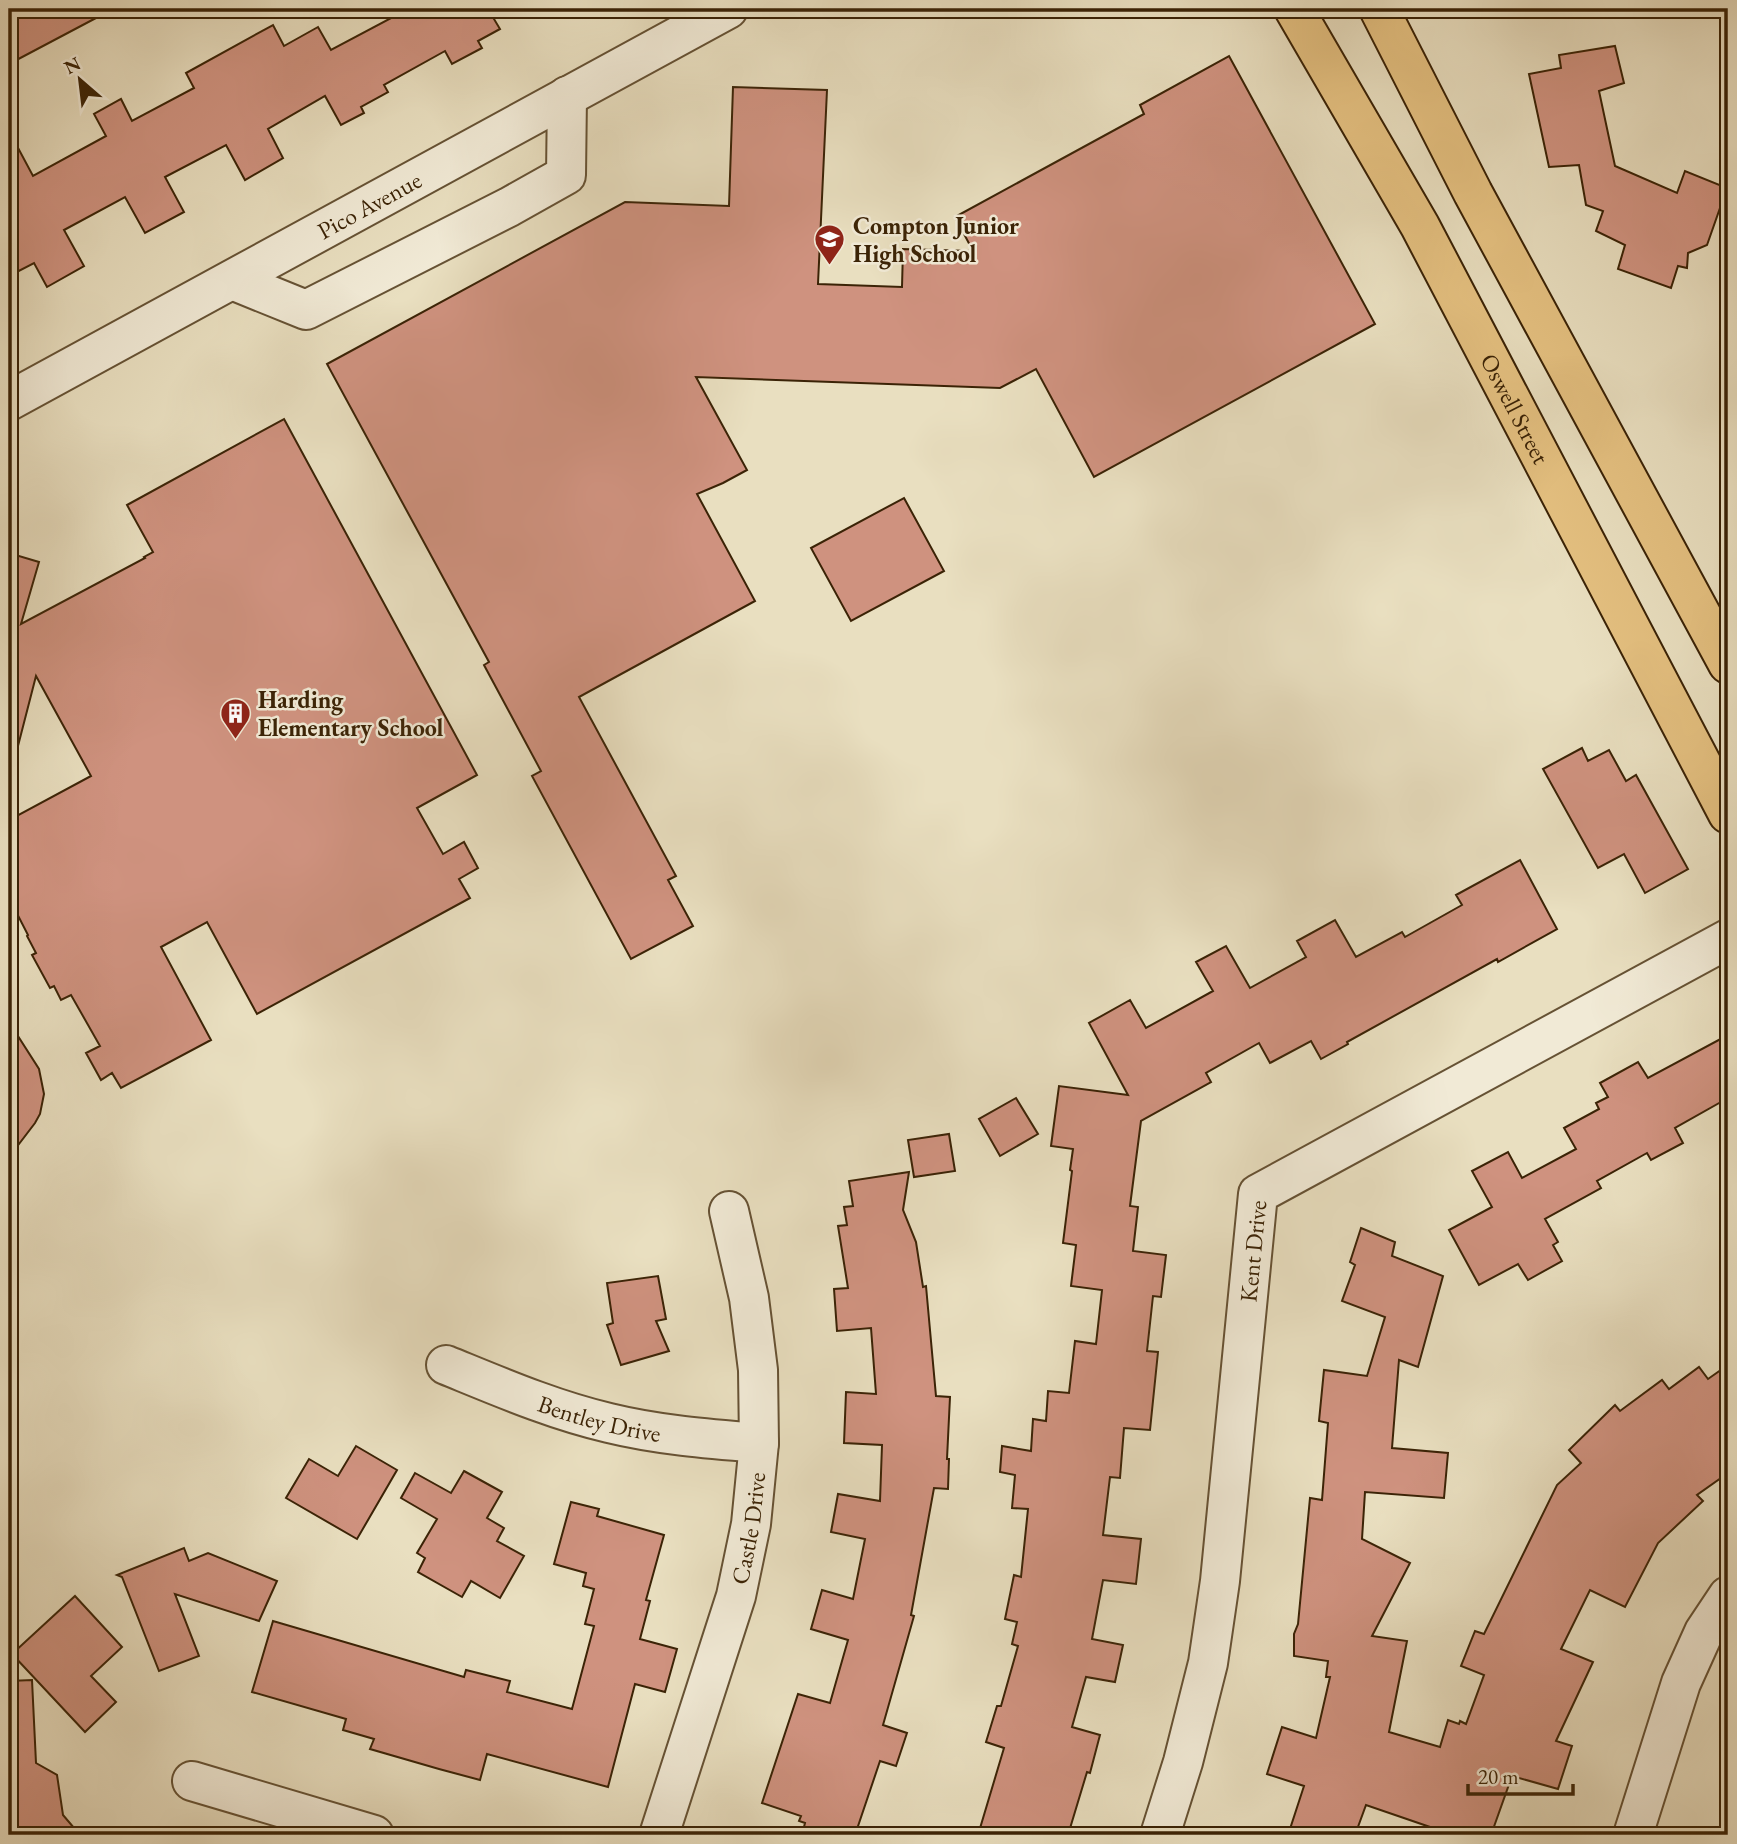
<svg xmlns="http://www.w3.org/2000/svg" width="1737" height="1844" font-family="'EB Garamond',serif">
<rect width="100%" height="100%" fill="#e9dfc0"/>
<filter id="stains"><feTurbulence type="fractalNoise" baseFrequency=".00286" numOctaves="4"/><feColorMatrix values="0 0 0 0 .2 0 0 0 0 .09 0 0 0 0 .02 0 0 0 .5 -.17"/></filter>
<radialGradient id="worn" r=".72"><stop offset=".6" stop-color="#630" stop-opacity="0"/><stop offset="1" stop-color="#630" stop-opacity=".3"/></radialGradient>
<g fill="#cf927f" stroke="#3b2306" stroke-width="2">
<polygon points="9,9 113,9 9,64"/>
<polygon points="408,9 488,9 500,29 478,41 482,48 452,64 445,51 384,85 388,92 361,107 364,113 341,125 325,96 268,129 283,158 245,180 226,145 165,177 184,212 145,233 125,197 64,230 84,266 47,287 34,263 9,276 9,131 33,176 106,136 94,114 121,99 132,121 194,88 186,73 273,25 284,46 318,27 331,50"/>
<polygon points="1615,46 1624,83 1599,91 1615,166 1677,193 1685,171 1727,188 1707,245 1688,253 1687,268 1678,266 1671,288 1618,269 1625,245 1596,231 1603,211 1586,205 1579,165 1549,167 1529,74 1561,68 1559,55"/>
<polygon points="1229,56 1375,324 1094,477 1036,369 1000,388 696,377 747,470 723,483 697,494 755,601 579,697 676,876 668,880 693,926 631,959 532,776 541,771 484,665 489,662 327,364 625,202 729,206 733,87 827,90 818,284 902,287 903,249 973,251 955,217 1144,114 1140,105"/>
<polygon points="284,419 477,775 417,808 443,854 464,842 478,868 459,879 470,898 257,1014 207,922 161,947 211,1040 121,1088 112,1073 101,1080 86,1053 100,1046 71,995 61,1000 54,986 50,988 32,955 36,953 27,936 28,935 9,898 9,820 91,776 36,676 18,746 9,745 9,553 39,562 21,624 145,558 144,557 153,552 127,505"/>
<polygon points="904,498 944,571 851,621 811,548"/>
<polygon points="1582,748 1588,761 1609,750 1626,781 1636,775 1688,869 1645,893 1624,854 1598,868 1543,769"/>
<polygon points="1520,860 1557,929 1498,962 1497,959 1347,1042 1348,1044 1321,1059 1311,1041 1270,1063 1259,1043 1206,1073 1211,1082 1141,1121 1130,1206 1138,1207 1133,1251 1166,1255 1161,1297 1153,1296 1147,1351 1158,1352 1150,1430 1124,1428 1120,1478 1110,1477 1103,1535 1141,1539 1136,1584 1103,1580 1092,1639 1123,1645 1115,1682 1086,1677 1072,1727 1100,1735 1090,1773 1087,1772 1068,1835 978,1835 1004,1748 986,1742 997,1706 1001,1706 1018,1646 1012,1644 1017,1622 1005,1619 1014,1575 1021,1577 1028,1509 1012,1508 1015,1475 1000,1472 1002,1446 1031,1451 1033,1419 1046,1421 1048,1391 1069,1393 1075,1341 1096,1344 1102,1290 1071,1286 1076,1245 1063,1243 1072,1171 1070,1170 1073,1149 1051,1146 1059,1086 1128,1095 1089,1023 1130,1000 1146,1028 1213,991 1196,962 1226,946 1250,988 1306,957 1297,941 1335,920 1356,957 1402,932 1405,937 1462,905 1456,895"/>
<polygon points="9,1022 39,1069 44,1094 40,1114 35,1123 9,1157"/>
<polygon points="1728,1035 1728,1098 1675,1128 1683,1143 1651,1160 1647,1153 1597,1181 1601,1188 1545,1219 1558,1242 1553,1245 1562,1261 1528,1280 1518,1264 1479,1285 1449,1230 1492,1207 1472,1171 1508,1152 1522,1178 1576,1149 1564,1128 1599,1109 1596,1103 1608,1097 1600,1083 1638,1062 1648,1078"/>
<polygon points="1016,1098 1038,1134 1000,1156 979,1119"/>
<polygon points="949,1134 955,1171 914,1177 908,1140"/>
<polygon points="909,1172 903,1210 916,1242 923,1287 926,1286 936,1396 950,1397 947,1459 949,1459 948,1489 934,1488 911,1615 914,1616 883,1725 907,1733 896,1766 880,1761 855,1835 802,1835 805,1823 799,1821 801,1816 762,1803 798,1694 830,1703 848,1640 811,1629 822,1590 853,1599 865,1539 831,1532 838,1494 880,1501 882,1445 844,1443 846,1392 876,1394 871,1328 837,1331 834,1289 848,1288 838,1226 847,1225 844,1207 853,1206 849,1181"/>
<polygon points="1361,1228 1395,1242 1392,1256 1443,1276 1418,1367 1399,1360 1392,1448 1448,1453 1444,1498 1365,1492 1362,1539 1410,1563 1372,1636 1407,1641 1389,1732 1440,1747 1448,1720 1459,1724 1460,1721 1466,1724 1484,1675 1461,1666 1475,1631 1484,1634 1557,1485 1581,1463 1569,1450 1615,1405 1620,1411 1662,1380 1669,1389 1699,1367 1708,1379 1728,1365 1728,1473 1697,1495 1703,1501 1658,1543 1625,1607 1590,1590 1561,1649 1593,1662 1556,1741 1572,1746 1558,1789 1512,1776 1491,1835 1428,1835 1430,1827 1366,1805 1355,1835 1306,1835 1290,1829 1304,1786 1267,1774 1282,1727 1316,1738 1330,1677 1326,1677 1328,1661 1294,1656 1294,1634 1298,1624 1310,1498 1322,1500 1328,1423 1319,1421 1324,1370 1367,1376 1385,1317 1342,1301 1355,1265 1350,1262"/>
<polygon points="658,1276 666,1319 656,1321 669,1351 621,1365 607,1325 613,1323 607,1283"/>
<polygon points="356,1446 397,1470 357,1539 286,1498 309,1459 338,1476"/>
<polygon points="464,1471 502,1492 487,1518 504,1528 497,1541 524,1556 500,1598 471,1581 462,1597 418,1572 425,1558 417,1553 437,1519 401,1498 415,1473 451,1493"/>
<polygon points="571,1502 599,1509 597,1516 664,1535 646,1600 650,1601 640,1639 677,1649 665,1692 635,1684 608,1787 487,1754 480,1780 439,1769 370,1749 374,1739 343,1730 346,1719 252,1692 273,1621 464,1677 466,1670 510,1681 507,1692 572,1709 594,1626 585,1624 594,1589 583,1586 586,1573 554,1564"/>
<polygon points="184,1548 189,1561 208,1553 277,1581 259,1621 175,1594 199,1656 159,1671 122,1577 117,1575"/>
<polygon points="75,1596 122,1647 91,1676 116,1702 85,1732 12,1654"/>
<polygon points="32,1680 36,1763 57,1775 63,1815 80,1835 9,1835 9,1681"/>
</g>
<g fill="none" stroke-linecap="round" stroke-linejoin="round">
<defs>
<g id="minor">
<polyline points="232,280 306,310 509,207 566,175 567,96"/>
<path id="s1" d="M9,401L728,9"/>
<path id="s2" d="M446,1365C500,1387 553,1410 609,1423C658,1435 709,1439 759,1443"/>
<polyline points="192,1781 374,1835"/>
<path id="s3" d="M659,1835L736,1596L751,1524L759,1443L758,1370L749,1298L729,1211"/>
<path id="s4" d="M1160,1835L1183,1762L1208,1663L1220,1581L1258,1194L1728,939"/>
<polyline points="1633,1835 1681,1683 1704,1632 1728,1596"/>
</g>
<g id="major">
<path id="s5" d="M1294,9L1420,226L1728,814"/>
<polyline points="1379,9 1473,193 1728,664"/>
</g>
</defs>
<use href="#minor" stroke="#665234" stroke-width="42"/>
<use href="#major" stroke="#3b2306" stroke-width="42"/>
<use href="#minor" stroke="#f1ead6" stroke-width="38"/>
<use href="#major" stroke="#e4c080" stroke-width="38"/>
</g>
<defs>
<symbol id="school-pin" viewBox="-11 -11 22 30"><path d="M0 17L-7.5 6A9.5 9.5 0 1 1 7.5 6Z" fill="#8f2418" stroke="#f1ead6"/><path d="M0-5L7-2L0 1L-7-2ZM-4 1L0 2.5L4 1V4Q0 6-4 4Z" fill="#fff"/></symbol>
<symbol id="building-pin" viewBox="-11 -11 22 30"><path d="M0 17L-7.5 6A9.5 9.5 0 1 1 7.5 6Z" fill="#8f2418" stroke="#f1ead6"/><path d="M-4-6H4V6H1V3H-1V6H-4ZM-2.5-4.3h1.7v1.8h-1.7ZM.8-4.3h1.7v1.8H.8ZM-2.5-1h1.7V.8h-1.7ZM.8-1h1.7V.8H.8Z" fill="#fff"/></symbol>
</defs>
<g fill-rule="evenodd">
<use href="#school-pin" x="812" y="222" width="35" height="47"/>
<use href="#building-pin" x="218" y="696" width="35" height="47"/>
</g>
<g text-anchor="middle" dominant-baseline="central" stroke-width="5" stroke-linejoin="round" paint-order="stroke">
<g font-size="24" fill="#3b2306" stroke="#f1ead6">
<text stroke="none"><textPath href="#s1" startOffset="410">Pico Avenue</textPath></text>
<text stroke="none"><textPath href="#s5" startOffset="457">Oswell Street</textPath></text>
<text stroke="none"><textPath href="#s4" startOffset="593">Kent Drive</textPath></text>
<text stroke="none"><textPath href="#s2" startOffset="163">Bentley Drive</textPath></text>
<text stroke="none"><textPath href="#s3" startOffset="320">Castle Drive</textPath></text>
</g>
<g font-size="24" font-weight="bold" fill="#3b2306" stroke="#f1ead6" text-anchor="start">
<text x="853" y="225">Compton Junior<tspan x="853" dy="28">High School</tspan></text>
<text x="258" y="699">Harding<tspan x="258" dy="28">Elementary School</tspan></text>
</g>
</g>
<rect width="1737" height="1844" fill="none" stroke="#e9dfc0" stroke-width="35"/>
<rect x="10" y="10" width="1716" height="1823" fill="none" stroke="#3b2306" stroke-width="3.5"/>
<rect x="18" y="18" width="1702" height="1809" fill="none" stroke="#3b2306" stroke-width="2"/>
<g transform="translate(80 80) rotate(332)" stroke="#f1ead6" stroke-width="5" paint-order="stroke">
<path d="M0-5L12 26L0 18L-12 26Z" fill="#3b2306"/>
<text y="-10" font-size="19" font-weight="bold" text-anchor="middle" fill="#3b2306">N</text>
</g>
<path d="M1468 1784v10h105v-10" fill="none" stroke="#3b2306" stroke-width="3.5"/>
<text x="1478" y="1784" font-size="21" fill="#3b2306" stroke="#f1ead6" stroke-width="5" paint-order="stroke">20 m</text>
<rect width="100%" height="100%" filter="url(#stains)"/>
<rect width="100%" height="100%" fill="url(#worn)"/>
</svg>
